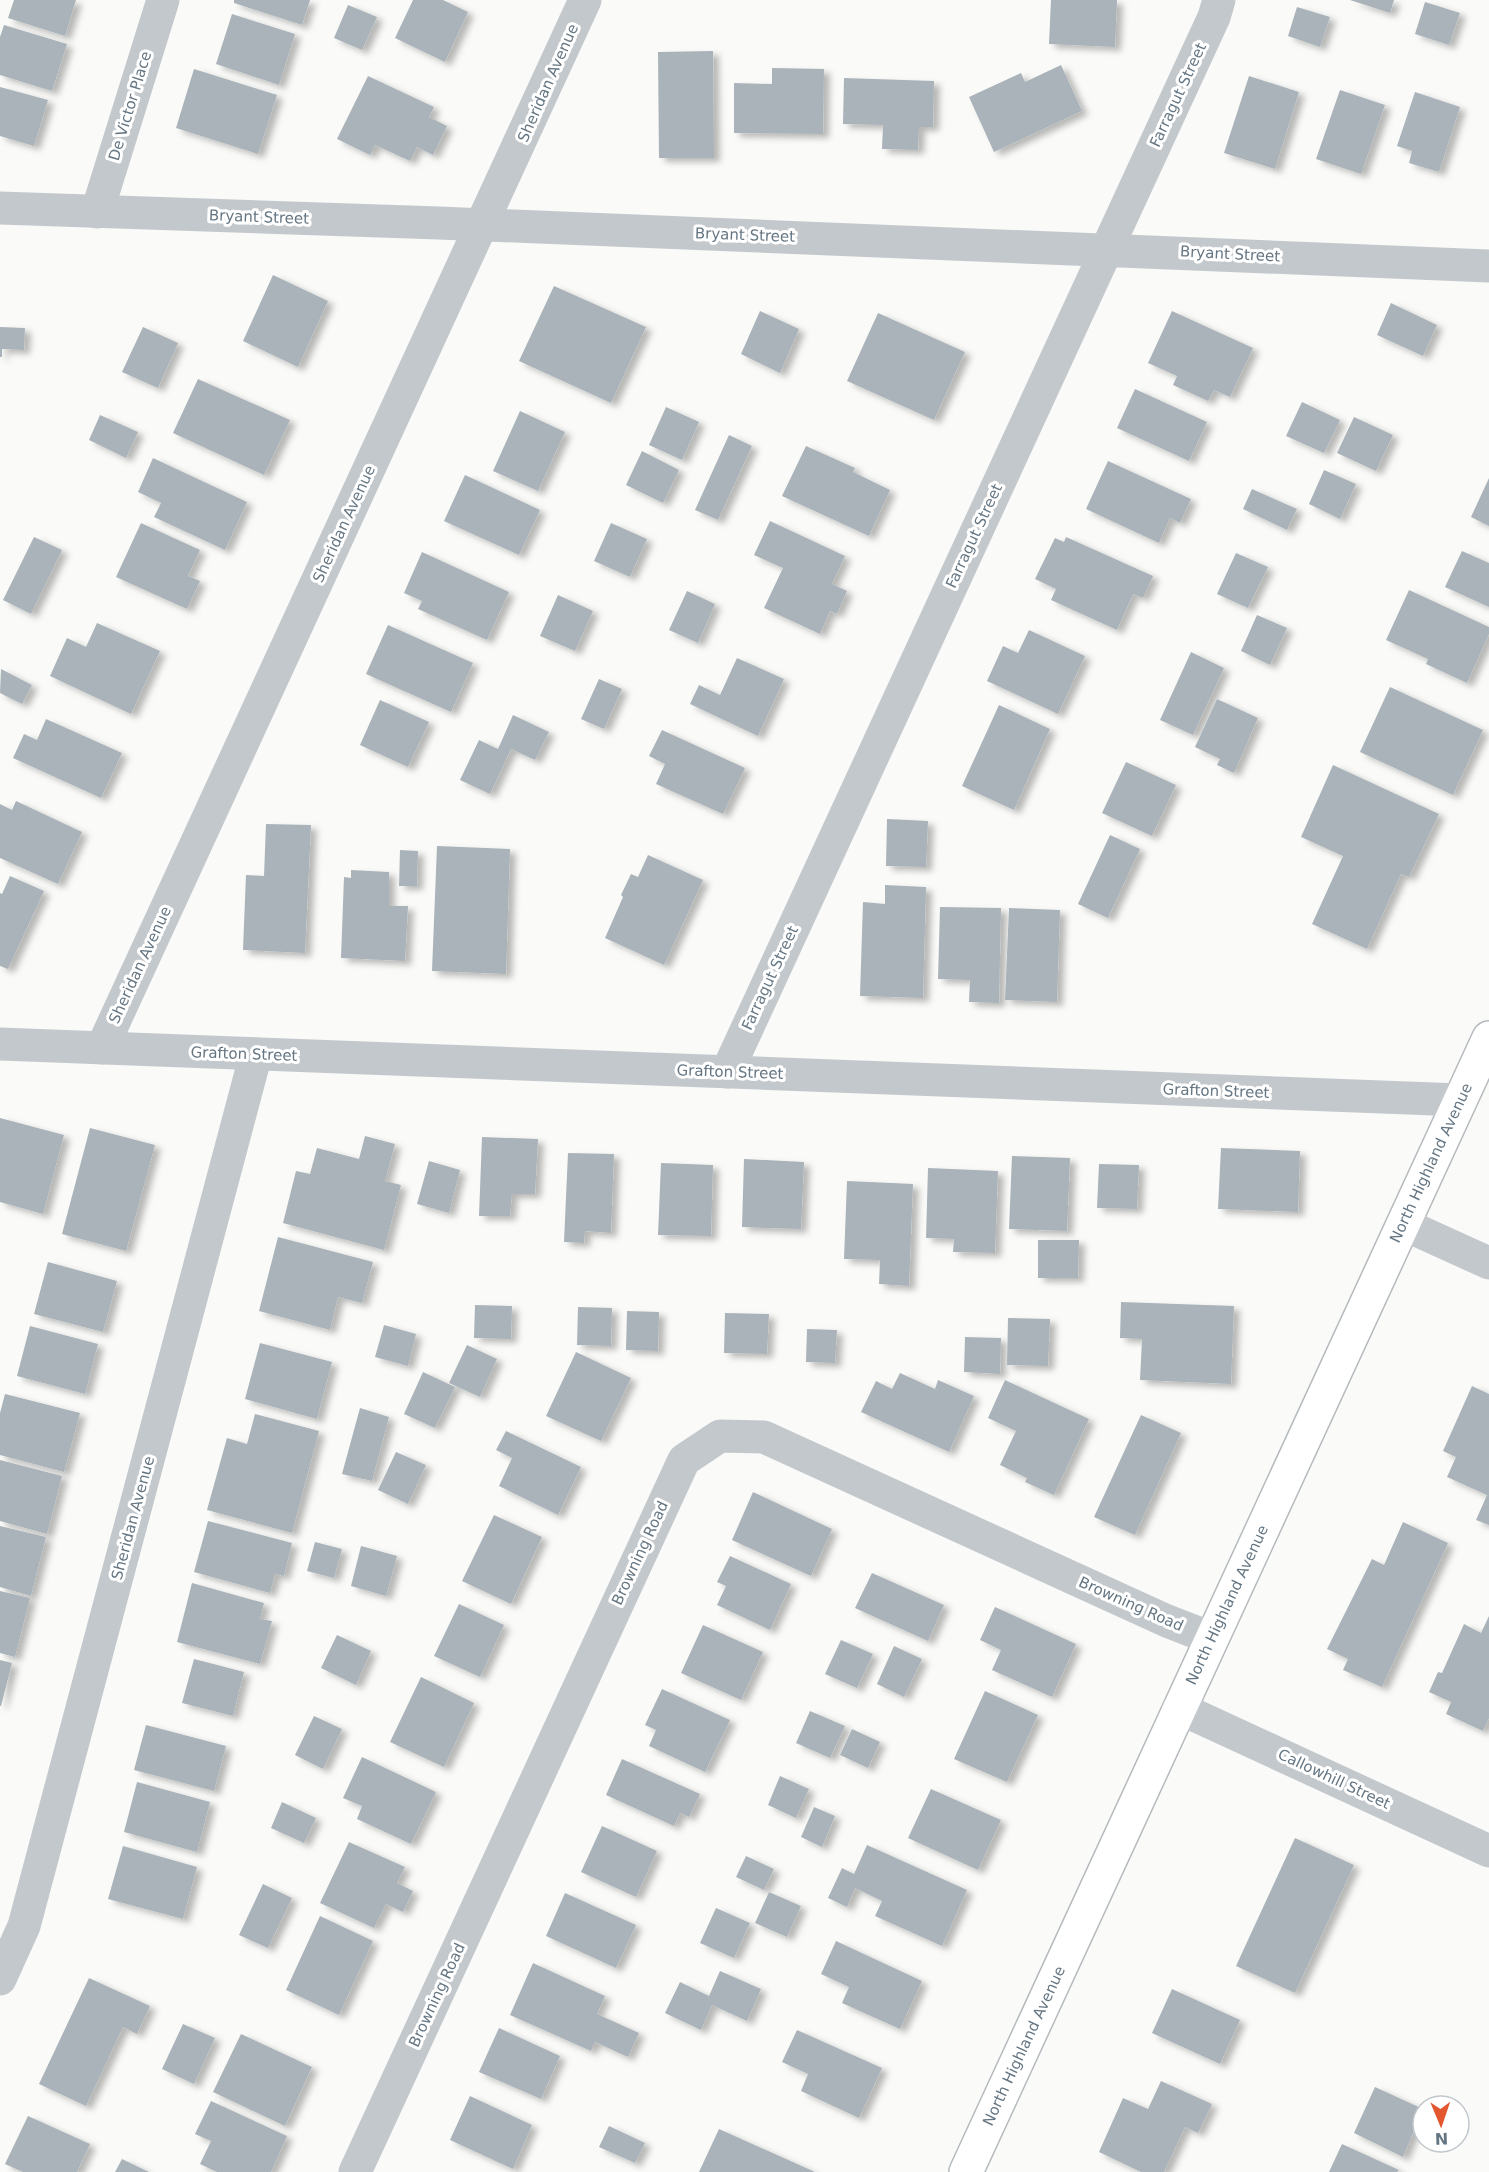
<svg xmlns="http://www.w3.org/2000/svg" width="1489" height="2172" font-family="'DejaVu Sans',sans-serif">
  <defs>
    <filter id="shadow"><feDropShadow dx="6" dy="4" stdDeviation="3" flood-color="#0004"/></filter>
  </defs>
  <rect width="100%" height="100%" fill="#fafaf8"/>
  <g fill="#aab3b9" filter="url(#shadow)">
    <polygon points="14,0 76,0 65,36 8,18"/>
    <polygon points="234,0 310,0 302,25 234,3"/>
    <polygon points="413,0 443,0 468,12 445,62 395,38"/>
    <polygon points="1051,0 1117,0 1115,47 1049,44"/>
    <polygon points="1350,0 1394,0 1390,13"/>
    <polygon points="1425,2 1460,13 1449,45 1415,34"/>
    <polygon points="348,5 377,17 362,50 334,38"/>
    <polygon points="1297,7 1330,17 1320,47 1288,36"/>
    <polygon points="232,14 295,34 279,85 216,64"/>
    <polygon points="4,25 67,44 52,91 0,75 0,37"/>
    <polygon points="713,51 714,158 659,158 658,52"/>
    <polygon points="1061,65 1082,111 994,152 969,97 1021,73 1025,82"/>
    <polygon points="772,68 824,69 823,134 734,133 734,83 772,84"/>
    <polygon points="194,69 277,95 258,154 176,128"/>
    <polygon points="368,76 434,107 429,117 447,126 433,155 417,147 410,161 375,145 370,155 337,139"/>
    <polygon points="1249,76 1299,92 1275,169 1224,153"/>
    <polygon points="844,78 934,81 933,127 919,127 918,150 882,149 883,125 843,124"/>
    <polygon points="0,87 48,100 34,146 0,136"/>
    <polygon points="1340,90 1385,105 1361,174 1316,159"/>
    <polygon points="1415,92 1460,107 1439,172 1409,163 1412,151 1397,146"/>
    <polygon points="273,275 328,301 298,367 243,341"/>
    <polygon points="554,286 646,327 611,403 519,361"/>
    <polygon points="1391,303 1437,325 1423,356 1377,335"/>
    <polygon points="760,311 799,329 780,373 741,354"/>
    <polygon points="1172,311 1253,348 1230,397 1214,390 1208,401 1173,385 1177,376 1148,363"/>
    <polygon points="878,313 965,352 934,420 847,381"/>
    <polygon points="0,327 25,328 24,350 2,349 2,357 0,357"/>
    <polygon points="143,327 178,343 158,388 122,372"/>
    <polygon points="198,379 290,420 264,475 173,433"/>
    <polygon points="1135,389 1207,422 1189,461 1117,428"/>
    <polygon points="1302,402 1340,420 1324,453 1286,436"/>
    <polygon points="666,407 699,422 682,460 649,445"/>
    <polygon points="520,411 565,432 538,491 493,471"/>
    <polygon points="100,415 138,432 126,458 89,440"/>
    <polygon points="1354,417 1393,435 1376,471 1337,453"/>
    <polygon points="729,435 752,446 718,520 695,510"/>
    <polygon points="806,446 855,468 853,472 890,490 869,536 782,496"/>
    <polygon points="642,451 679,470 663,503 626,485"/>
    <polygon points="153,458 247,502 225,550 154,517 161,503 138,492"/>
    <polygon points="1108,461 1191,499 1180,523 1170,518 1159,543 1086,509"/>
    <polygon points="1324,470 1356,484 1340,519 1309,504"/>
    <polygon points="465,475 540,510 519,555 444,521"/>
    <polygon points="1489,478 1489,526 1471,517"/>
    <polygon points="1252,489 1297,509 1287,530 1243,509"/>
    <polygon points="770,521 845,556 832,584 847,591 837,614 830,611 820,634 764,608 783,568 754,555"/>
    <polygon points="141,523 200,550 188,576 200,581 187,609 116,577"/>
    <polygon points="611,523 647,539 630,577 594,561"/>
    <polygon points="34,537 62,550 31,614 3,600"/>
    <polygon points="1066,537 1153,576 1143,598 1133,594 1117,630 1051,600 1056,589 1035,579 1055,538 1064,542"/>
    <polygon points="1462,551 1489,563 1489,607 1445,587"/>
    <polygon points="422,552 509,592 487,640 418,609 422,601 404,593"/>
    <polygon points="1236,553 1268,567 1248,608 1217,594"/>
    <polygon points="1409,590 1489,627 1489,634 1467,683 1426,664 1428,659 1386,640"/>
    <polygon points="687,591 715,604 698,643 669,630"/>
    <polygon points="558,595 593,611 575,651 540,636"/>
    <polygon points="1257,615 1287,628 1270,665 1241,651"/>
    <polygon points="97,623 160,651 131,714 50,676 67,638 86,647"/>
    <polygon points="388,625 473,663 451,712 366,674"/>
    <polygon points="1029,630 1085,656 1058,714 987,681 1003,646 1018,653"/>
    <polygon points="1191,652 1224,668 1193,735 1160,720"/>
    <polygon points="737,658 784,679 758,736 690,704 699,685 720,695"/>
    <polygon points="1,669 32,685 22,704 0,693"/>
    <polygon points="599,679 622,689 604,729 581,719"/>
    <polygon points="1390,687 1483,730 1453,795 1360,752"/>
    <polygon points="1217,699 1258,718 1234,773 1217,765 1220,759 1195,747"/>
    <polygon points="380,700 429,722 408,767 360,745"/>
    <polygon points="999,705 1050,729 1014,810 962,786"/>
    <polygon points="513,715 549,732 535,760 511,749 490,794 460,780 479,740 498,749"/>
    <polygon points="46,719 122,753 101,798 13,758 24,734 37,740"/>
    <polygon points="662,730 745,768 723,814 656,784 665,764 649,756"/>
    <polygon points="1126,762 1176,785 1152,836 1102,813"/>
    <polygon points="1333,765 1439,814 1409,877 1401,874 1367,949 1312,924 1343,856 1301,837"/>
    <polygon points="16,801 82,832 58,884 0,858 0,804 12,810"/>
    <polygon points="887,819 928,821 926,867 886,866"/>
    <polygon points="266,824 311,825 305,953 243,950 246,875 264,876"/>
    <polygon points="1110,835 1140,849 1108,918 1078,904"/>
    <polygon points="437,846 510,849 506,974 432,971"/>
    <polygon points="400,850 418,851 417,886 399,886"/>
    <polygon points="648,855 703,880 664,965 605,938 623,897 621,895 631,874 638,877"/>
    <polygon points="351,870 389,872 389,906 408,906 405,961 341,958 344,877 351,878"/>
    <polygon points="10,876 44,891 8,969 0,966 0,893 2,894"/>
    <polygon points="885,885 926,887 923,998 860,996 863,902 885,904"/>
    <polygon points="940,907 1001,908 999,1003 969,1002 970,980 938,979"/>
    <polygon points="1009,908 1060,910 1057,1002 1005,1000"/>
    <polygon points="0,1118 64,1135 43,1214 0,1202"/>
    <polygon points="90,1128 155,1145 126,1251 62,1234"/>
    <polygon points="365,1136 395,1144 385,1181 401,1185 384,1250 283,1223 296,1171 310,1174 317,1148 359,1159"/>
    <polygon points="482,1137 538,1139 535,1194 512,1194 510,1216 479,1216"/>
    <polygon points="1221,1148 1300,1151 1298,1212 1218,1209"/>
    <polygon points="568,1153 614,1154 611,1233 585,1231 584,1243 564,1242"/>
    <polygon points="1012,1156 1070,1158 1067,1231 1009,1229"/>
    <polygon points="744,1159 804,1162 801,1229 742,1227"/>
    <polygon points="429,1161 460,1170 449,1213 417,1204"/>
    <polygon points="661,1163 713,1165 711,1236 658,1235"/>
    <polygon points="1099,1164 1139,1165 1137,1209 1097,1208"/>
    <polygon points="928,1168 998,1171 995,1253 953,1252 954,1239 926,1238"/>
    <polygon points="847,1181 913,1184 909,1286 879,1284 880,1260 844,1259"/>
    <polygon points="278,1237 373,1262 362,1303 338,1297 330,1330 259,1311"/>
    <polygon points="1038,1240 1079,1240 1078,1278 1038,1278"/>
    <polygon points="48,1262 117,1281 103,1332 34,1314"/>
    <polygon points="1121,1302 1234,1306 1231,1384 1140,1380 1142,1339 1120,1338"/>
    <polygon points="475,1305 512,1306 511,1339 474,1338"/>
    <polygon points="578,1307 612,1308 611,1346 577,1345"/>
    <polygon points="627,1311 659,1312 658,1351 626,1350"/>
    <polygon points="725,1313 769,1314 767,1354 724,1353"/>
    <polygon points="1008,1318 1050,1319 1048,1366 1007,1365"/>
    <polygon points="384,1325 416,1334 408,1366 375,1357"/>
    <polygon points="30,1326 98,1344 85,1394 17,1376"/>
    <polygon points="807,1329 837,1330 835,1363 806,1362"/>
    <polygon points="965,1337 1001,1338 1000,1374 964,1372"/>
    <polygon points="260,1343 332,1362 317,1419 245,1399"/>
    <polygon points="467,1345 497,1359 480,1397 449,1383"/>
    <polygon points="576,1352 631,1378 601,1441 546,1416"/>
    <polygon points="423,1372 455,1387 435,1428 404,1414"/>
    <polygon points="900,1373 935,1389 938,1380 974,1396 949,1452 861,1412 876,1381 892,1389"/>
    <polygon points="1005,1380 1089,1419 1054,1495 1025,1482 1027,1478 1000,1465 1016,1431 988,1418"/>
    <polygon points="1472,1386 1489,1394 1489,1525 1476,1520 1487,1495 1447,1477 1456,1457 1443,1451"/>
    <polygon points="5,1394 80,1413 64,1472 0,1455 0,1413"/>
    <polygon points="360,1408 389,1417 372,1481 342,1474"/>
    <polygon points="255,1414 319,1431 292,1533 207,1510 227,1438 247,1444"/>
    <polygon points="1141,1415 1181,1433 1135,1535 1094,1517"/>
    <polygon points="506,1431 581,1467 558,1515 499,1486 512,1458 496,1450"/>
    <polygon points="396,1452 426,1465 408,1504 378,1490"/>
    <polygon points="0,1460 62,1476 47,1534 0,1521"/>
    <polygon points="753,1492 832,1529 811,1576 732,1540"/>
    <polygon points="494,1515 542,1537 511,1604 462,1581"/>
    <polygon points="208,1521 292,1543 284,1576 275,1574 270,1593 194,1572"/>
    <polygon points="1403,1522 1448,1543 1382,1687 1343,1670 1348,1659 1327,1649 1372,1559 1384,1565"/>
    <polygon points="0,1526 46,1537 31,1596 0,1587"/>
    <polygon points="315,1542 342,1549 334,1578 307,1571"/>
    <polygon points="361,1546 397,1556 386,1596 351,1586"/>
    <polygon points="730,1556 791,1584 770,1630 717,1605 726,1586 717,1582"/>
    <polygon points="872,1573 944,1605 928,1641 855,1608"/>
    <polygon points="192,1583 264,1603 260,1619 272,1621 260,1664 177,1642"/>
    <polygon points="0,1591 30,1598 15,1657 0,1653"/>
    <polygon points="459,1604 504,1625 480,1677 434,1656"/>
    <polygon points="995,1607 1076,1644 1052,1697 992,1670 1001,1650 980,1640"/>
    <polygon points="1489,1616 1489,1718 1483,1731 1446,1714 1451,1702 1429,1692 1438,1672 1442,1673 1464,1624 1481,1633"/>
    <polygon points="703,1625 763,1652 741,1700 681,1673"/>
    <polygon points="337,1635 371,1651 356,1685 321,1668"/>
    <polygon points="841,1640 873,1654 857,1688 825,1674"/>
    <polygon points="894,1646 922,1659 904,1697 877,1684"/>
    <polygon points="194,1659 244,1672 233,1716 182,1703"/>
    <polygon points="0,1660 12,1663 1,1706 0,1706"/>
    <polygon points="421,1677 474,1703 444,1767 390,1742"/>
    <polygon points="662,1689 730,1720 705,1772 649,1746 656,1730 645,1725"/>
    <polygon points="985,1691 1038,1715 1007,1782 954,1759"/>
    <polygon points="810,1711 845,1726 830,1758 796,1743"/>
    <polygon points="314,1716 342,1729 323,1769 295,1755"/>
    <polygon points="146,1725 226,1746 214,1791 134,1770"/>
    <polygon points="852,1729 880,1742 868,1768 840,1755"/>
    <polygon points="362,1757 436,1792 411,1844 357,1819 362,1806 343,1798"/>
    <polygon points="622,1759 700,1794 689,1817 680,1813 674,1826 606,1795"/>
    <polygon points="780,1776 809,1789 796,1818 768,1805"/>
    <polygon points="137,1782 210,1802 197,1852 124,1832"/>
    <polygon points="931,1789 1001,1820 978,1870 908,1838"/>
    <polygon points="282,1802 316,1818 304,1843 271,1828"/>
    <polygon points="814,1807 835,1816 822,1847 801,1837"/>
    <polygon points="602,1826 657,1851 636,1897 581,1872"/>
    <polygon points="1295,1838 1354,1865 1295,1993 1236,1966"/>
    <polygon points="349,1842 405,1867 397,1883 413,1891 403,1912 386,1904 374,1928 320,1903"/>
    <polygon points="867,1845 967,1890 942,1946 875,1916 882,1901 855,1888 847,1907 828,1898 842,1868 854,1874"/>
    <polygon points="123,1846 197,1867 183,1919 108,1899"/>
    <polygon points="746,1856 774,1869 764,1890 736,1877"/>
    <polygon points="263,1884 292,1898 268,1948 239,1935"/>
    <polygon points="769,1892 801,1906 787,1937 755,1923"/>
    <polygon points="565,1893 636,1925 616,1968 546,1936"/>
    <polygon points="716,1908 750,1923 734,1958 700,1943"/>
    <polygon points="320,1916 373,1941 339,2015 286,1990"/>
    <polygon points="836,1941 922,1981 900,2029 842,2003 849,1987 821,1974"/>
    <polygon points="533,1963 605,1996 597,2014 639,2033 628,2057 595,2042 591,2051 510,2015"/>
    <polygon points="720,1971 761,1989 747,2021 712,2005 701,2030 665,2013 680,1982 709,1996"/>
    <polygon points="89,1978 150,2006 137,2034 123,2027 86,2106 39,2084"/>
    <polygon points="1172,1989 1240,2020 1220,2064 1152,2033"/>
    <polygon points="183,2024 215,2038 194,2084 162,2069"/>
    <polygon points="499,2028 560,2056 541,2099 479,2072"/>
    <polygon points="797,2030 882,2068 859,2118 801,2091 808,2074 782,2062"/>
    <polygon points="241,2034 312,2067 285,2126 213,2092"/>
    <polygon points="1161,2081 1212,2104 1198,2133 1185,2127 1164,2172 1141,2172 1099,2152 1123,2098 1148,2109"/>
    <polygon points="1375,2087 1423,2109 1403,2157 1354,2133"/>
    <polygon points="470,2096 532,2125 513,2169 450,2140"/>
    <polygon points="211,2101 287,2136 271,2172 217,2172 200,2164 211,2141 195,2134"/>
    <polygon points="28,2116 90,2144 77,2172 23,2172 5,2164"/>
    <polygon points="609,2126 645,2143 635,2163 599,2147"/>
    <polygon points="719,2129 815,2172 699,2172"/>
    <polygon points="1342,2144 1399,2170 1397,2172 1329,2172"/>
    <polygon points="122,2159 149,2172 115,2172"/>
  </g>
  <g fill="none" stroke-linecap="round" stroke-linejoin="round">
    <defs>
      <polyline id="major" points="966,2172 1489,1038"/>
    </defs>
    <use href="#major" stroke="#b5babe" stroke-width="36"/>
    <g stroke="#c3c8cc" stroke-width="33">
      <polyline points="0,208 439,223 1489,266"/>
      <polyline points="97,212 163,0"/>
      <polyline points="0,1044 1460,1100"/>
      <polyline points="102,1048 585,0"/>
      <polyline points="727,1072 1214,17 1219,0"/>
      <polyline points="1403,1224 1489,1263"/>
      <polyline points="1179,1708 1489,1851"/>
      <polyline points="0,1979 24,1926 256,1054"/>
      <polyline points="355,2172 684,1460 720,1436 764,1437 1167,1621 1211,1638"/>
    </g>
    <use href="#major" stroke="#fff" stroke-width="33"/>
  </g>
  <g text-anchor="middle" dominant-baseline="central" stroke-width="6" stroke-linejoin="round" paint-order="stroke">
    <g font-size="15" fill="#657683" stroke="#fff">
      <text transform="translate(548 83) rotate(-66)">Sheridan Avenue</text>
      <text transform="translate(1178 95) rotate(-65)">Farragut Street</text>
      <text transform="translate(130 106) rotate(-73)">De Victor Place</text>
      <text transform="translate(259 217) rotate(2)">Bryant Street</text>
      <text transform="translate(745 235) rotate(2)">Bryant Street</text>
      <text transform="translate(1230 254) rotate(3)">Bryant Street</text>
      <text transform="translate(344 524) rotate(-65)">Sheridan Avenue</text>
      <text transform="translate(974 536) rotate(-65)">Farragut Street</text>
      <text transform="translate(140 965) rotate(-65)">Sheridan Avenue</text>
      <text transform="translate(770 978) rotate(-65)">Farragut Street</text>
      <text transform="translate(244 1054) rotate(2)">Grafton Street</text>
      <text transform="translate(730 1072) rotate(2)">Grafton Street</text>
      <text transform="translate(1216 1091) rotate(2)">Grafton Street</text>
      <text transform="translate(1431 1163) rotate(-65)">North Highland Avenue</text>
      <text transform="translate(133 1518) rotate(-75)">Sheridan Avenue</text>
      <text transform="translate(640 1553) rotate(-65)">Browning Road</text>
      <text transform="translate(1131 1604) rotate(24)">Browning Road</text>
      <text transform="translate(1227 1605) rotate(-65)">North Highland Avenue</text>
      <text transform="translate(1334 1779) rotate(25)">Callowhill Street</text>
      <text transform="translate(437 1995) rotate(-65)">Browning Road</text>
      <text transform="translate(1024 2046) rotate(-65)">North Highland Avenue</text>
    </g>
  </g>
  <g transform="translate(1441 2124) rotate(178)"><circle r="28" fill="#ffffff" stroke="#c1c8cd" stroke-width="1.5"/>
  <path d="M0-4.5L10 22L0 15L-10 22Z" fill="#e4572e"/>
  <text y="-9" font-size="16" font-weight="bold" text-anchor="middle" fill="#657683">N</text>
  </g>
</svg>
